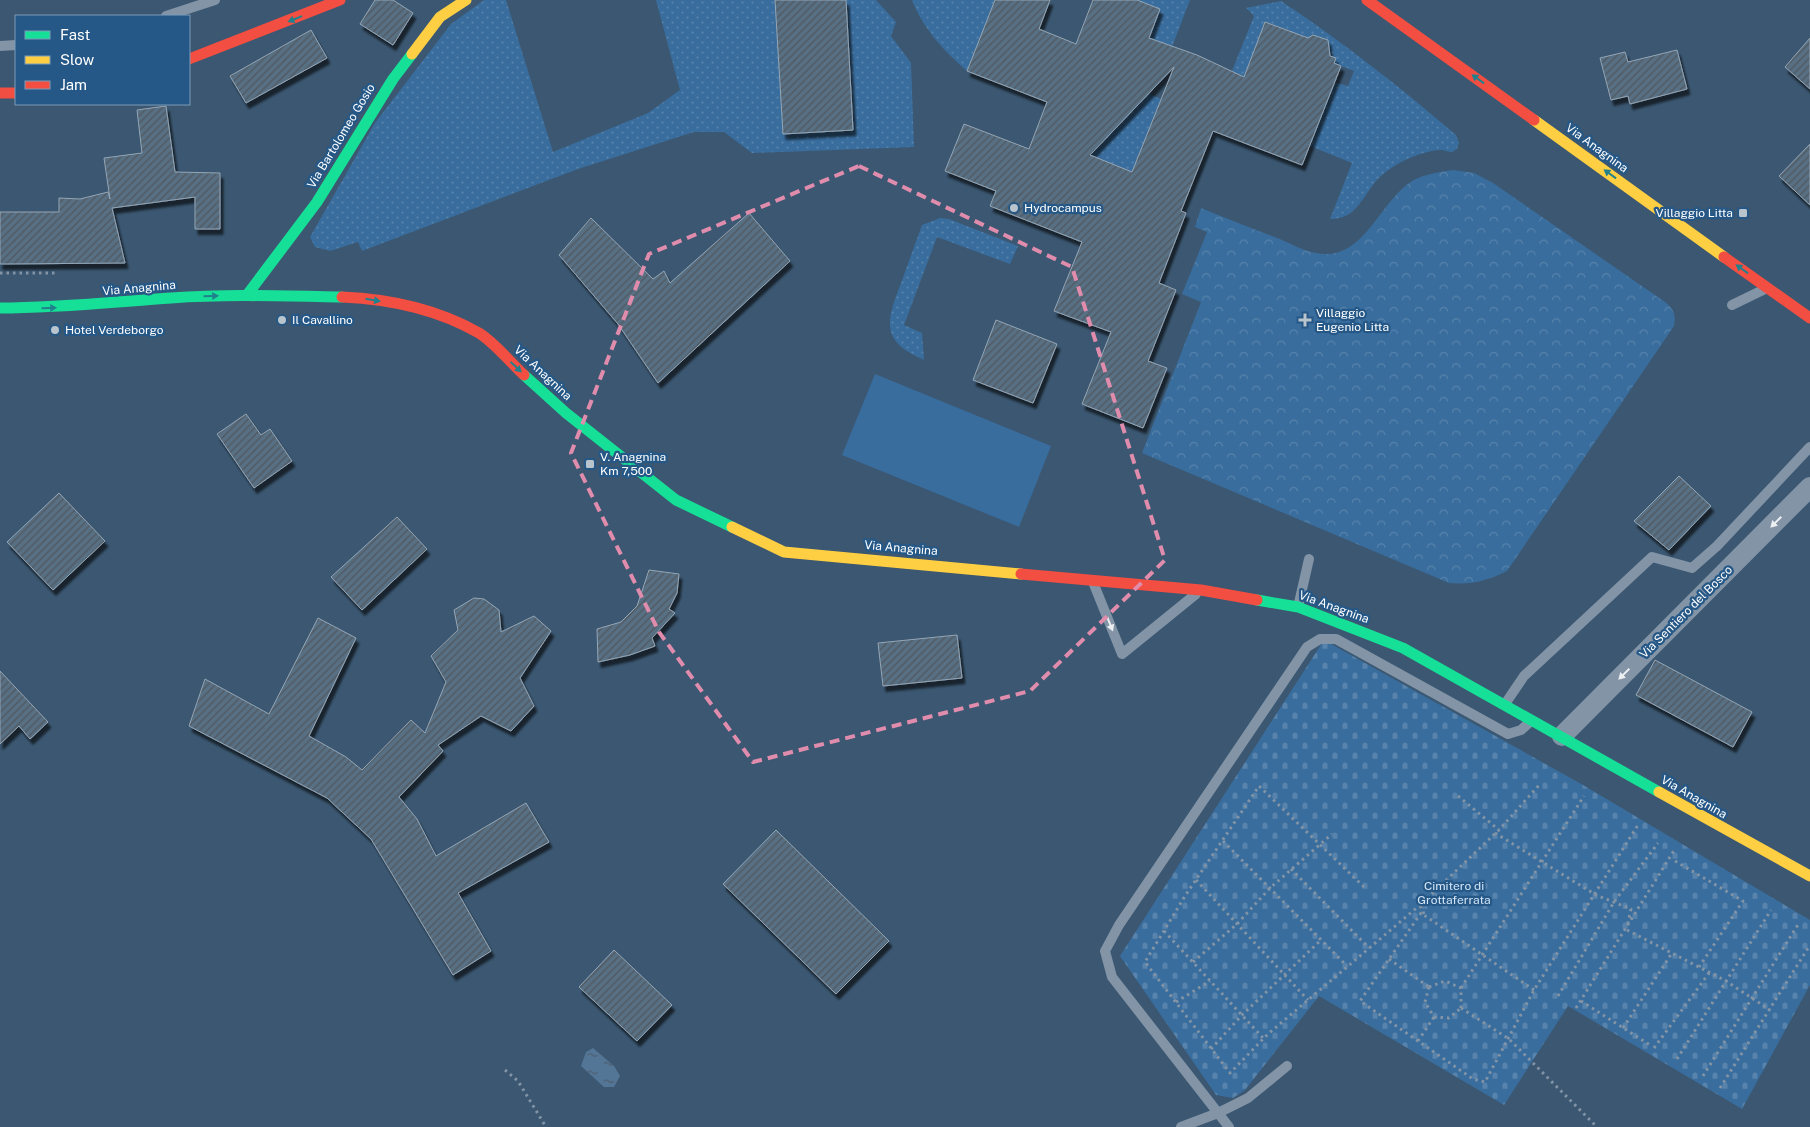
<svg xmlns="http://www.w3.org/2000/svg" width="1810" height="1127" font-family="'Public Sans',sans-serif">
  <defs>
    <pattern id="grass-dots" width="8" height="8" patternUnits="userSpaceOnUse" patternTransform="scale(1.25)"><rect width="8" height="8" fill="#396d9d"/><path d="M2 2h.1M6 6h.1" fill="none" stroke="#5783ac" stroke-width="1.8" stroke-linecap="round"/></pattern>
    <pattern id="cemetery-stones" width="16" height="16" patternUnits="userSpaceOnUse" patternTransform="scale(1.25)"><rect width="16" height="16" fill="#396d9d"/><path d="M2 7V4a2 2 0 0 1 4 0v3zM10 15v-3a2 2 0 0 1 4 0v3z" fill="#5783ac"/></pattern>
    <pattern id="park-crowns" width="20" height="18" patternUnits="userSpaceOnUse" patternTransform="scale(1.25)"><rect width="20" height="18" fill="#396d9d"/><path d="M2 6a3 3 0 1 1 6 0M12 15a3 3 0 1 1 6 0" fill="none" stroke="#5783ac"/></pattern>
    <pattern id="water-ripples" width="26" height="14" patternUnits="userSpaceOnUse" patternTransform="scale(1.25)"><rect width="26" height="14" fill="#537596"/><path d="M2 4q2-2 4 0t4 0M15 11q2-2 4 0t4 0" fill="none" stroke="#4f5e6d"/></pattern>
    <pattern id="building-hatch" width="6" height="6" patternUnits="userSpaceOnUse" patternTransform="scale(1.25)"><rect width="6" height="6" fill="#586f83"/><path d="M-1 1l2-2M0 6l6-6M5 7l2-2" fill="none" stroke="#50585f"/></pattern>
    <filter id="shadow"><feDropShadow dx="3" dy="5.5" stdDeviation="1" flood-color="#0009"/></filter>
  </defs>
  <rect width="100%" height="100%" fill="#3b5771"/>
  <g fill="url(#grass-dots)">
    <polygon points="484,0 506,0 553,152 648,113 680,90 656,0 876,0 896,22 891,36 911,63 914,147 752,153 724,132 694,132 578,169 362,251 358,242 330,251 315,247 310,237 375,123 451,24"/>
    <path d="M912 0H995L967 71C943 50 924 30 912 0Z"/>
    <polygon points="1137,0 1190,0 1160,78"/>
    <path d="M1281 1C1343 42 1400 87 1456 135L1459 143 1457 149 1452 152C1448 152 1444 150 1441 150 1420 151 1395 163 1380 177 1363 193 1358 220 1330 219L1352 163 1310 146 1334 82 1348 86 1354 71 1334 63 1336 58 1330 56 1327 40 1313 35 1298 44 1290 31 1265 22 1256 47 1268 51 1223 106 1236 73 1232 71 1254 16 1246 8Z"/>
    <polygon points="1128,85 1161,99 1129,180 1185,202 1181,211 1080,151 1083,145 1095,150 1107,137"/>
    <path d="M940 218 949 219 1018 246 1010 264 937 237 904 325 922 333 924 360C880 341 886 322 901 283 908 264 915 244 922 225Z"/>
  </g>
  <polygon fill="url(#cemetery-stones)" points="1324,640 1583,785 1810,920 1810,985 1742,1109 1568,1006 1504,1105 1319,996 1245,1090 1233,1098 1216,1095 1120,956"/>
  <path fill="url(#park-crowns)" d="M1453 170 1474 173 1493 183 1665 302C1674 309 1676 315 1674 326L1507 571C1487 581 1472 585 1449 583L1142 453 1201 302 1182 294 1207 232 1195 227 1201 208C1227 219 1254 229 1280 239 1291 244 1304 251 1316 253 1363 263 1379 202 1412 181 1425 174 1439 172 1453 170Z"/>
  <polygon fill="#396d9d" points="875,374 1051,446 1019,527 842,455"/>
  <polygon fill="url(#water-ripples)" points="593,1048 614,1066 620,1076 614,1087 604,1087 581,1066 586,1052"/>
  <g fill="url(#building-hatch)" stroke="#95a6b5" fill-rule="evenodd" filter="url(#shadow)">
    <polygon points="375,0 393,0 413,13 393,45 360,24"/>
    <polygon points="775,0 846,0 853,130 783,134"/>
    <path d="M995 0H1050L1039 29 1076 44 1093 0H1137L1160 9 1149 38 1197 55 1244 77 1265 22 1308 38 1313 35 1328 40 1330 56 1336 58 1334 63 1341 66 1302 165 1213 131 1181 211 1186 213 1159 283 1176 290 1148 361 1167 368 1143 428 1082 404 1111 332 1054 311 1082 242 990 206 996 191 945 171 964 124 1029 149 1047 102 967 71ZM1174 67 1132 172 1090 155Z"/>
    <polygon points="311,30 327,58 246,103 230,76"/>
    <polygon points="1810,38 1810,89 1785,67"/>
    <polygon points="1677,50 1687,89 1630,104 1628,96 1611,100 1600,58 1625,52 1628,62"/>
    <polygon points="166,106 175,172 220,173 220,229 195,229 195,197 112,208 125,263 0,264 0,212 59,212 59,198 80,199 108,192 110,199 104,158 142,153 137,110"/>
    <polygon points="1810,144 1810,205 1779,176"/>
    <polygon points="749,213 790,261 658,383 618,324 559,255 591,218 653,279 664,271 670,283"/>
    <polygon points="996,320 1057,344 1033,403 973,380"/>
    <polygon points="246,414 261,435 270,429 292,461 254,488 217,434"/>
    <polygon points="1679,476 1711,506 1669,550 1634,521"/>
    <polygon points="59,493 105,541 53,590 7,542"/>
    <polygon points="397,517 427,549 362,610 331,577"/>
    <polygon points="649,570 679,574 677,593 669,609 675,613 652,638 655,646 630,655 598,662 597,629 621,622 637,606"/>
    <polygon points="474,598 484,599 499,610 501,632 534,616 551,631 520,678 534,706 511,731 481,716 438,745 443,751 399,797 417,819 436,856 526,803 549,842 458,893 491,951 453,975 371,839 327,798 189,726 205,679 269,714 318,618 356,638 309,736 346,757 362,770 411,720 425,733 446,682 431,656 458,630 454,610"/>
    <polygon points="957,635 962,678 883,686 878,643"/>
    <polygon points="1655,660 1752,712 1733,747 1636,695"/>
    <polygon points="0,671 48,722 30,739 19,726 0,744"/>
    <polygon points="776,830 889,941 836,994 723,884"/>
    <polygon points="614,950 672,1005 637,1041 579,987"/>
  </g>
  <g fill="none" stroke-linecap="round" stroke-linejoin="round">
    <g stroke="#8294a6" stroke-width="3" stroke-dasharray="2.5 4" stroke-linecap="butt">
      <polyline points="0,273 57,273"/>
      <polyline points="1458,796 1499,830"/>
      <polyline points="1495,833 1596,895 1631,909 1627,927"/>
      <polyline points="1223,841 1347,966"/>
      <polyline points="1675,861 1743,901 1699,967"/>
      <polyline points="1291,869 1369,948"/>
      <polyline points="1196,880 1308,1000"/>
      <polyline points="1364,887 1259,786 1185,896 1145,962 1230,1073 1268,1034 1420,905"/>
      <polyline points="1424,914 1420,905 1499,830 1540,784"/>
      <polyline points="1627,930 1726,981 1770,1010"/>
      <polyline points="1164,931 1264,1039"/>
      <polyline points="1389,959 1429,987"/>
      <polyline points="1193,962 1237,924 1270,888 1332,834"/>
      <polyline points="1429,987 1445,981 1461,988 1461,1008"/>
      <polyline points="1429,987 1425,1002 1434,1017"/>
      <polyline points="1461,988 1584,796"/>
      <polyline points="1534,990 1421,913 1360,1001 1473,1079 1485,1082 1534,990 1638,825"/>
      <polyline points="1558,996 1614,902 1658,843"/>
      <polyline points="1581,1001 1650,1045"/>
      <polyline points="1176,1002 1210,981"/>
      <polyline points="1461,1008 1509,1039 1597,1127"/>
      <polyline points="1576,1008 1675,849"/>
      <polyline points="1434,1017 1449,1018 1461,1008"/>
      <polyline points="1623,1028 1672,953"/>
      <polyline points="1418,1041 1434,1017"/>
      <polyline points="1654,1048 1709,973"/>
      <polyline points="1211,1049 1242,1015 1321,940"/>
      <polyline points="1677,1059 1771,910"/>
      <polyline points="505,1070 518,1081 546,1127"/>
      <polyline points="1703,1076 1799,923"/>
      <polyline points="1720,1088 1810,945"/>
    </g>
    <g stroke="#8294a6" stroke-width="10">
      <polyline points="166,16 215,0"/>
      <polyline points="0,46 16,45"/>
      <polyline points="1732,305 1765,289"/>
      <polyline points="1093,582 1122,654 1196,594"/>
      <polyline points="1298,607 1309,559"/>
      <polyline points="1505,704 1524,676 1652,557 1692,568 1717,546 1810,447"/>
      <polyline points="1181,1127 1218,1113 1248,1098 1287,1066"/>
      <polyline points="1229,1127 1112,977 1105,951 1119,925 1307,647 1320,639 1336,639 1508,734 1521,730 1531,721"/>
    </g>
    <polyline stroke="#8294a6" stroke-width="20" points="1562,736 1810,487"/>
    <g stroke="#16e098" stroke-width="11">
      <polyline points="247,295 317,202 393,79 412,54"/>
      <path d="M0 308C57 308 114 302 171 298 228 294 285 296 342 297"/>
      <polyline points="524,375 566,413 676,500 732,527"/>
      <polyline points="1257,600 1298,607 1403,648 1659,792"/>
    </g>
    <g stroke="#ffcf43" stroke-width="11">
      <polyline points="412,54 440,17 466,0"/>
      <polyline points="1534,120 1724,257"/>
      <polyline points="732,527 784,552 1021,574"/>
      <polyline points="1659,792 1810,876"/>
    </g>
    <g stroke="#f24e42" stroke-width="11">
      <polyline points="1367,0 1534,120"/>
      <polyline points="189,59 340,0"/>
      <polyline points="0,93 16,93"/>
      <polyline points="1724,257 1810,318"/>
      <path d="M342 297C390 299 437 309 479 333 495 343 510 362 524 375"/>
      <polyline points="1021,574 1201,590 1257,600"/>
    </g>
  </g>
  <defs><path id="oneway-solid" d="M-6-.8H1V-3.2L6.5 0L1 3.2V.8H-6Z" transform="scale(1.25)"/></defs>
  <g fill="#20818c">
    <use href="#oneway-solid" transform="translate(295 19) rotate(158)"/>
    <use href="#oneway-solid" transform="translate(1478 79) rotate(-144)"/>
    <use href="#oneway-solid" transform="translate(1610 174) rotate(-144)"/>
    <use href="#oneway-solid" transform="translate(1742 269) rotate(-144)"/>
    <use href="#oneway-solid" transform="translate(211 296) rotate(-2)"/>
    <use href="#oneway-solid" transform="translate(373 300) rotate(10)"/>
    <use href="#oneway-solid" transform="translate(49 308) rotate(-1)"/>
    <use href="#oneway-solid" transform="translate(516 367) rotate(43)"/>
  </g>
  <g fill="#eceff2">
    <use href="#oneway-solid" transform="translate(1776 522) rotate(135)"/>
    <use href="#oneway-solid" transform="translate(1110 624) rotate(68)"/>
    <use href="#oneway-solid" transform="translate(1624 674) rotate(135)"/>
  </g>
  <path fill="none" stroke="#e08cad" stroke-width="4" stroke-dasharray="10 6" stroke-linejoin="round" d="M859 166 1072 267 1165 560 1030 691 753 762 659 632 571 453 649 254Z"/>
  <g fill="#bac4cd" stroke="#255887" stroke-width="2">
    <circle cx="1014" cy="208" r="5"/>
    <rect x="1738" y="208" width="10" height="10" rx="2.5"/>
    <circle cx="282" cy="320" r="5"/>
    <path d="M1302.5 312.5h5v5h5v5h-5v5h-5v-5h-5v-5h5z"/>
    <circle cx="55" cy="330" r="5"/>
    <rect x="585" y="459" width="10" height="10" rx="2.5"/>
  </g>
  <g text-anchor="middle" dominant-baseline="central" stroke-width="4.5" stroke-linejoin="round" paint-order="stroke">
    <g font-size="12" fill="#fff" stroke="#255887">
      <text transform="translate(341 136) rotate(-59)">Via Bartolomeo Gosio</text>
      <text transform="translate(1597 148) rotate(36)">Via Anagnina</text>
      <text transform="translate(139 288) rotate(-5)">Via Anagnina</text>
      <text transform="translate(543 373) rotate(43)">Via Anagnina</text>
      <text transform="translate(901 548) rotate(5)">Via Anagnina</text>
      <text transform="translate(1334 607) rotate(20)">Via Anagnina</text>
      <text transform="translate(1686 612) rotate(-45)">Via Sentiero del Bosco</text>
      <text transform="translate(1694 797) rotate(30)">Via Anagnina</text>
    </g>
    <g font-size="12" fill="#fff" stroke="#255887" text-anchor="start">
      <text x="1024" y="208">Hydrocampus</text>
      <text x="1733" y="213" text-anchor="end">Villaggio Litta</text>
      <text x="1316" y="313">Villaggio<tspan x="1316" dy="14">Eugenio Litta</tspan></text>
      <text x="292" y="320">Il Cavallino</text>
      <text x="65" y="330">Hotel Verdeborgo</text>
      <text x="600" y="457">V. Anagnina<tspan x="600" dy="14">Km 7,500</tspan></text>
    </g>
    <g font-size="12" fill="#d4e6f7" stroke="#255887">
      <text x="1454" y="886">Cimitero di<tspan x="1454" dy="14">Grottaferrata</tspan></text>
    </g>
  </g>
  <rect x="15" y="15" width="175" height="90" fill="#255887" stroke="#7c9bb7"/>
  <rect x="25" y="31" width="25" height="8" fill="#16e098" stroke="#7c9bb7"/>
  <text x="60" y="40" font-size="15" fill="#ffffff">Fast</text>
  <rect x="25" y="56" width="25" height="8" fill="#ffcf43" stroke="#7c9bb7"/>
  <text x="60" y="65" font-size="15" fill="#ffffff">Slow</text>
  <rect x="25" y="81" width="25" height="8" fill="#f24e42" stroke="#7c9bb7"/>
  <text x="60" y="90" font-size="15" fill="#ffffff">Jam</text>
</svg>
